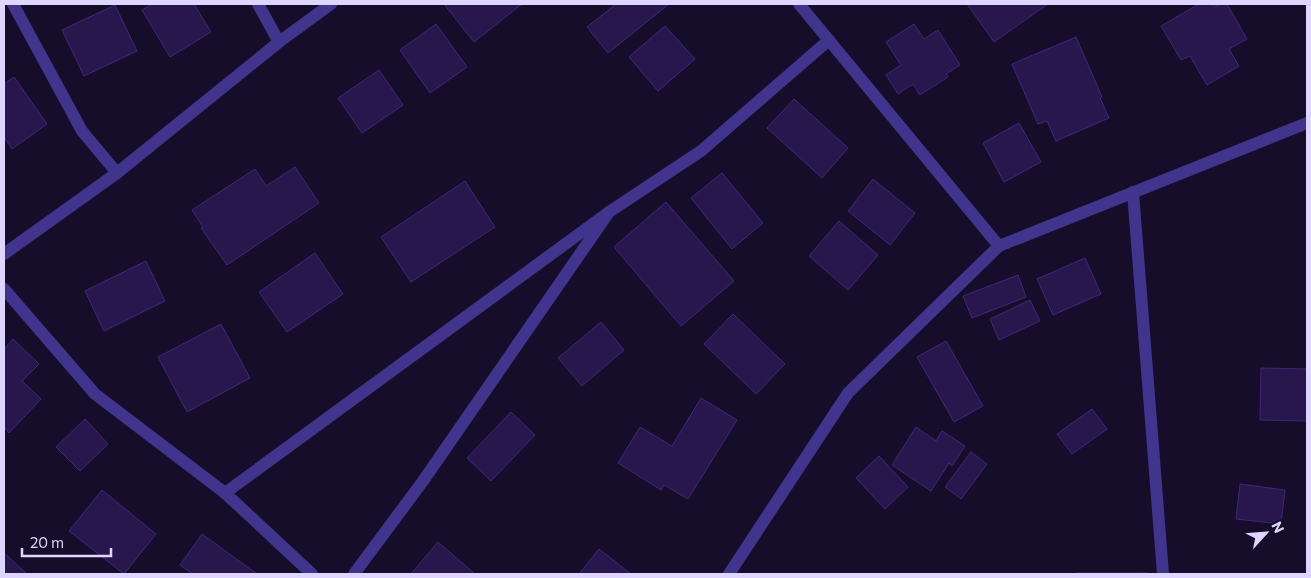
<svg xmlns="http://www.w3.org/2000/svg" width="1311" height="578" font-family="Commissioner,sans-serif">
  <rect width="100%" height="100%" fill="#150d2a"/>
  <g fill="#28174d" stroke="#40277b">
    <polygon points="152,4 194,4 211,32 170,57 142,10"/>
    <polygon points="444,4 522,4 474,42"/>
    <polygon points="616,4 669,4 608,53 587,27"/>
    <polygon points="967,4 1048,4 994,42"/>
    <polygon points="1199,4 1213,4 1215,7 1220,4 1227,4 1247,39 1229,49 1239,66 1207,85 1190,56 1181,60 1161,26"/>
    <polygon points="115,5 137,51 84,76 62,30"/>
    <polygon points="436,24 467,67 430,93 400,50"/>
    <polygon points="914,24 924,39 938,30 960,65 946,74 948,77 920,95 913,84 898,94 886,75 901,65 886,42"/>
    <polygon points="665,26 695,59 658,91 629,57"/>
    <polygon points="1076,37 1102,97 1100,98 1109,118 1056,141 1047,121 1038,124 1012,64"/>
    <polygon points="379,70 403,105 362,133 338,98"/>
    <polygon points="14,77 47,124 12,149 4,137 4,84"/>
    <polygon points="794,99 848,148 822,178 767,128"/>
    <polygon points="1019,123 1041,162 1004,182 983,143"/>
    <polygon points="295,167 319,203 227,265 201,228 203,227 192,210 255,169 266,186"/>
    <polygon points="722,173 763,223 732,249 691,198"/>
    <polygon points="873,179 915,213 890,245 848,211"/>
    <polygon points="465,181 495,227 411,282 381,237"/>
    <polygon points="666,202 734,281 681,326 614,247"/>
    <polygon points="839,221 878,255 848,290 809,256"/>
    <polygon points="315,253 343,294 287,332 259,292"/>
    <polygon points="1085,258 1101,294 1053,315 1037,279"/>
    <polygon points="146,261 165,301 104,331 85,291"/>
    <polygon points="1018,275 1026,297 972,318 963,296"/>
    <polygon points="1030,300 1040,321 999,340 990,319"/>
    <polygon points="733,314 785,364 756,394 704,344"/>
    <polygon points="601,322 624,350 582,386 558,358"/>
    <polygon points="221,324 250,378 187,412 158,357"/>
    <polygon points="13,339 39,364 22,381 41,399 9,433 4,427 4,349"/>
    <polygon points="946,341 983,406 954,422 917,357"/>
    <polygon points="1261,368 1307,369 1307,421 1260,420"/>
    <polygon points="701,398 737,420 688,499 664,485 661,490 618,463 640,427 672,446"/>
    <polygon points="1092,409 1107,429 1072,454 1057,434"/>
    <polygon points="511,412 535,435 491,481 467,458"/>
    <polygon points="85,419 108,444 80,471 56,447"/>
    <polygon points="916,427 936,441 942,431 965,446 952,466 949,463 931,491 892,465"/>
    <polygon points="971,452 987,464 961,499 945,487"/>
    <polygon points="879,456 908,487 885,509 856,478"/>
    <polygon points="1240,484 1285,490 1281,524 1236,519"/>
    <polygon points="102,490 156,534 124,574 69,531"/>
    <polygon points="202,534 257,574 193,574 180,565"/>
    <polygon points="438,542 475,574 411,574"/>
    <polygon points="599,549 631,574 579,574"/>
    <polygon points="4,553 26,573 26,574 4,574"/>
    <rect x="1077" y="573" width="70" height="1"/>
  </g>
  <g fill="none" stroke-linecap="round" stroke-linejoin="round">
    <g stroke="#40348d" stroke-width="12">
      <polyline points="13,4 82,131 117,173"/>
      <polyline points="258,4 279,42"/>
      <polyline points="799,4 999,246 1307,123"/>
      <polyline points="1133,192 1163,574"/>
      <polyline points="4,254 117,173 279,42 331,4"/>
      <polyline points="4,289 95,394 225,493 609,212"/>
      <polyline points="225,493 312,574"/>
      <polyline points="354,574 423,481 609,212 701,151 829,40"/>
      <polyline points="729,574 848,393 999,246"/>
    </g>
  </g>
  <rect width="1311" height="578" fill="none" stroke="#dfd6ff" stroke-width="10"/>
  <g transform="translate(1266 533) rotate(64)" stroke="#150d2a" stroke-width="4" paint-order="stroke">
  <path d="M0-4L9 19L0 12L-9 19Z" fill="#dfd6ff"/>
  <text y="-8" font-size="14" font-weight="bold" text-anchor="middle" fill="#dfd6ff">N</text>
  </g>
  <path d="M22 548v8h89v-8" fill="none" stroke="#dfd6ff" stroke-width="2.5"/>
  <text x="30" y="548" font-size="15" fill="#dfd6ff" stroke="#150d2a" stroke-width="4" paint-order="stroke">20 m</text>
</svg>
